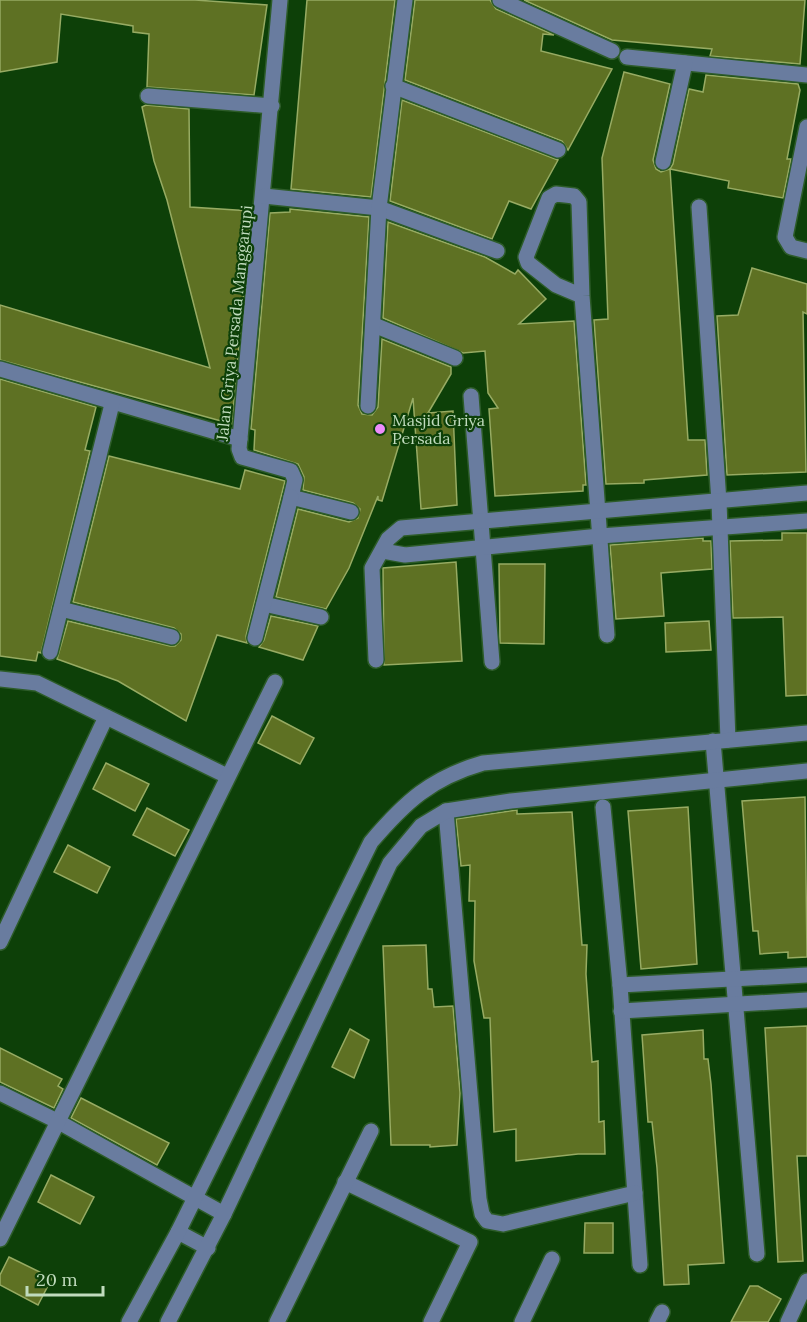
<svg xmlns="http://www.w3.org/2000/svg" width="807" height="1322" font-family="Lora,serif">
  <rect width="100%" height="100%" fill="#0d4008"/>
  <g fill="#5e7123" stroke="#97ab63" stroke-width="1.5">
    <polygon points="0,0 195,0 267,5 254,95 147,87 149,34 133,32 133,26 61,14 57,62 0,72"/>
    <polygon points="307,0 395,0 371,197 291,189"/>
    <polygon points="415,0 490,0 496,9 554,35 543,34 541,51 612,69 568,150 562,141 405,80"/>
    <polygon points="524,0 805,0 800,64 710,56 712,49 612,40"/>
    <polygon points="624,72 670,84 653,160 656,169 661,172 670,169 673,164 689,89 703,92 706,75 798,84 800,90 787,159 791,159 783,198 728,188 729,181 670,169 688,440 705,440 707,475 644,480 644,483 606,484 594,320 608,319 602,158"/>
    <polygon points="402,100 558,160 531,209 509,201 492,239 390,201"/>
    <polygon points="146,105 189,109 190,207 251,211 232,424 0,360 0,305 210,368 167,200 154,161 142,107"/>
    <polygon points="290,209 369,217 358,405 362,414 372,415 378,407 382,339 451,367 451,374 428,413 453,411 457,505 421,509 413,398 382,501 378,500 378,496 349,568 326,609 276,597 298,509 349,522 358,518 360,509 353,503 303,490 304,477 298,464 254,450 255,430 251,429 270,213 290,212"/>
    <polygon points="388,222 485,257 515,274 518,270 546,299 519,324 574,321 586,485 583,485 583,491 495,496 489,409 498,408 488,393 485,351 463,353 383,318"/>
    <polygon points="752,268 807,284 807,314 803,312 806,472 727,475 717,316 738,315"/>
    <polygon points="0,379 96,407 85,450 90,451 41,653 38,652 36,661 0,656"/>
    <polygon points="109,456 240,489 245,470 285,481 246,636 247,643 217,635 186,721 118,681 57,659 68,621 170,646 175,646 181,640 181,634 174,628 73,602"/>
    <polygon points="782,533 807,533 807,695 786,696 783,617 733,618 730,541 782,540"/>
    <polygon points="703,538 703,541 711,541 712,569 661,573 664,616 616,619 610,545"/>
    <polygon points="456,562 462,661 384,665 383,568"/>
    <polygon points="499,564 545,564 544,644 500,643"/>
    <polygon points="271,616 318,626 303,660 259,647 264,640"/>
    <polygon points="709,621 711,650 666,652 665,623"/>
    <polygon points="272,716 314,738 300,764 258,743"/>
    <polygon points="106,763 149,784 135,811 93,789"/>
    <polygon points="805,797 807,957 788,958 788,952 760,954 758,931 753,931 742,801"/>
    <polygon points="688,807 697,964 641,969 628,811"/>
    <polygon points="147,808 189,830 175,856 133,835"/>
    <polygon points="517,810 517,814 572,812 582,945 587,945 586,974 592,1062 598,1061 599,1122 604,1121 605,1154 578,1154 516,1161 516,1129 494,1132 490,1018 484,1018 474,961 475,901 469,901 470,865 461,866 456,819"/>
    <polygon points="68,845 110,867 97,893 54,872"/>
    <polygon points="426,945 428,989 432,989 434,1007 453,1006 460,1093 457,1145 430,1147 430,1145 391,1145 383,946"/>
    <polygon points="807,1026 807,1156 797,1156 803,1261 778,1262 765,1028"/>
    <polygon points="350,1029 369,1040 354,1078 332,1067"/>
    <polygon points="703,1030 704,1059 708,1059 711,1084 724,1263 688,1265 689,1284 664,1285 657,1168 652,1122 648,1122 642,1035"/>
    <polygon points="0,1048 62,1079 58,1086 63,1089 54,1108 0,1082"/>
    <polygon points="81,1098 169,1143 157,1165 71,1118"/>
    <polygon points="51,1175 94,1197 80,1224 38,1202"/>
    <polygon points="585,1223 613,1223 613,1253 584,1253"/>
    <polygon points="9,1257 52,1278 38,1305 0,1285 0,1275"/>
    <polygon points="750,1286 758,1286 781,1299 768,1322 731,1322"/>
  </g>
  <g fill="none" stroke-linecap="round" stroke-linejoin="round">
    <defs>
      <g id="minor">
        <polyline points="280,0 239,449 242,457 291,471 295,480 291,497 351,512"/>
        <polyline points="500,0 612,51"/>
        <polyline points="627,57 807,75"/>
        <polyline points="393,86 558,150"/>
        <polyline points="148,96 272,106"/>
        <polyline points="807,127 785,237 791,247 807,251"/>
        <polyline points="663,162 685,63"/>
        <polyline points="264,196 379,208 497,251"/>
        <polyline points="699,207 719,502 728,740"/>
        <polyline points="582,296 556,285 528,263 526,257 549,198 556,194 574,196 579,202 582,296 607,635"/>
        <polyline points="374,325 455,358"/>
        <polyline points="0,369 240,439"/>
        <polyline points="471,396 492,662"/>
        <polyline points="368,406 379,208 405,0"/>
        <polyline points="383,551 405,555 600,536 807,521"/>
        <polyline points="264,604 321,617"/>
        <polyline points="61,609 172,637"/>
        <polyline points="255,638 291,497"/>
        <polyline points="50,652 112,404"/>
        <polyline points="376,660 372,568 388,539 401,528 807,493"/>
        <polyline points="0,679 37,683 227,776"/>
        <polyline points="713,741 757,1254"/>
        <polyline points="603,807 620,985 640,1265"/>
        <polyline points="446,811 479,1199 482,1214 487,1221 503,1224 635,1193"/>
        <polyline points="0,942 106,717"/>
        <polyline points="620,985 807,975"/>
        <polyline points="621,1011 807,1000"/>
        <polyline points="0,1093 57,1121 224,1214"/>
        <polyline points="345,1182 470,1242 431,1322"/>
        <polyline points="178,1232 208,1248"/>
        <polyline points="0,1239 275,682"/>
        <path d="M129 1322 178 1232 371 842C405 802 431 778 483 763L807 733"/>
        <polyline points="168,1322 224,1214 390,863 421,826 446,811 511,801 807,771"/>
        <polyline points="277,1322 371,1131"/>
        <polyline points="522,1322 552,1259"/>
        <polyline points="657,1322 662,1312"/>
        <polyline points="788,1322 807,1281"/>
      </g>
    </defs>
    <use href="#minor" stroke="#2d5c29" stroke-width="18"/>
    <use href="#minor" stroke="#697c9f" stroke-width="15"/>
  </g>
  <circle fill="#ec8cfb" stroke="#0d4008" stroke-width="2" cx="380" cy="429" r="6"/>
  <g text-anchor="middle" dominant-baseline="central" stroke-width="4.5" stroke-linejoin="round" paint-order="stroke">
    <g font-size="16" fill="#c0dbbd" stroke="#0d4008">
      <text transform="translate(234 323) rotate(-84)">Jalan Griya Persada Manggarupi</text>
    </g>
    <g font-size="16" fill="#c0dbbd" stroke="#0d4008" text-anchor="start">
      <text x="392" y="420">Masjid Griya<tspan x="392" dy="18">Persada</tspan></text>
    </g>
  </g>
  <path d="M27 1286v9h76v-9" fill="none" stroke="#c0dbbd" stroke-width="3"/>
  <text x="36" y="1286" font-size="18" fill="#c0dbbd" stroke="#0d4008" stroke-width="4.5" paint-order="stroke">20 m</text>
</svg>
